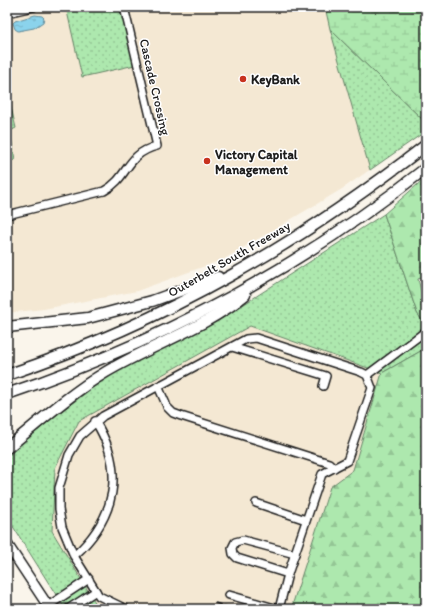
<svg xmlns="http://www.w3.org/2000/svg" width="433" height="616" font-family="Itim,sans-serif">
  <defs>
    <pattern id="grass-dots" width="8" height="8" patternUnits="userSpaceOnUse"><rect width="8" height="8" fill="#ade8ae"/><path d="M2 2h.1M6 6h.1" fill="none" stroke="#94c695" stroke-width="1.8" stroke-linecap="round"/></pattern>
    <pattern id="forest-firs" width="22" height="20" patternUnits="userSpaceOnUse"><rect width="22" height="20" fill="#ade8ae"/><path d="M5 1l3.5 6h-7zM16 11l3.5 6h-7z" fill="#94c695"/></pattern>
    <pattern id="wetland-marsh" width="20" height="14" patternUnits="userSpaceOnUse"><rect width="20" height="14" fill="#ade8ae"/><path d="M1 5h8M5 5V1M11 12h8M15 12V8" fill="none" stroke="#94c695"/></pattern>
    <pattern id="water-ripples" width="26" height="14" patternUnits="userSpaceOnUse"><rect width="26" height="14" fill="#8bd3ec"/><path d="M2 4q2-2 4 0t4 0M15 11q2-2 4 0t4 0" fill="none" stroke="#77b5ca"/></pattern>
  </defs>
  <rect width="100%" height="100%" fill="#faf5eb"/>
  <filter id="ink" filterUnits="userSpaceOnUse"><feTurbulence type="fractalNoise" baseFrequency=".025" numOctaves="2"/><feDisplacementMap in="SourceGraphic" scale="8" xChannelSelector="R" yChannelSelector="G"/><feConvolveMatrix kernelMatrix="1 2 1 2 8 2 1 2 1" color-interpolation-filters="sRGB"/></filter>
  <g filter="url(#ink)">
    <g fill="#f4e8d3">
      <polygon points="7,7 325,7 330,29 426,123 426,131 342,189 224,259 137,291 44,309 7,313"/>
      <polygon points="250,326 382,373 353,470 330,487 291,609 99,609 52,531 55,468 79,421"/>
    </g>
    <g fill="url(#grass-dots)" stroke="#648265">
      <polygon points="66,7 121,7 135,65 82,77"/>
      <polygon points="330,29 426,123 426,131 370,170"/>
      <polygon points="7,91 16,128 10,131 15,160 7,161"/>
      <polygon points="384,214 417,313 426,326 426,348 382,373 250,326 79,421 55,468 52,531 99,609 65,609 7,517 7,457 51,419 107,377 238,308"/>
    </g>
    <g fill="url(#forest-firs)" stroke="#648265">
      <polygon points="425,178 426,276 418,279 426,310 426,326 417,313 384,214"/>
      <polygon points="426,348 426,609 291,609 330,487 353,470 382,373"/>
    </g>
    <polygon fill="url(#wetland-marsh)" stroke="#648265" points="325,7 426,7 426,123 330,29"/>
    <polygon fill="url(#water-ripples)" stroke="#5f8a99" points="35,15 42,16 44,18 43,22 34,28 18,31 15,29 13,23 15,21"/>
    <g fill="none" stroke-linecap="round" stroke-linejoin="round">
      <defs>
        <g id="minor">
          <polyline points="7,13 33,7"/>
          <path d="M7 215 104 191C129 178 125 154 157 146L124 7"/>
          <polyline points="232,347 326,376 323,386"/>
          <polyline points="367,375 426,331"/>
          <polyline points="158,386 166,404"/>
          <polyline points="167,407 173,413 181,416 329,463 334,468"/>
          <polyline points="256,503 306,520"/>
          <path d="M74 556C116 518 126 470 95 421"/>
          <polyline points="288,574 237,558 233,554 232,548 235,542 243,540 295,554"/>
          <polyline points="229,595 278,609"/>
          <polyline points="48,606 89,579"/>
          <polyline points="68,609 96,591"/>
          <polyline points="126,609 99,596 74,556 62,527 59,509 59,488 69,455 80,436 103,416 246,339 256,338 361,372 367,375 372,388 347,461 322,474 288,574 279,609"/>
        </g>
        <polyline id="major" points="7,544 50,609"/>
        <g id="highway">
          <polyline points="7,327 88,318 152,301 218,277"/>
          <path d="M7 375C84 349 159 316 230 276 299 238 364 193 426 145"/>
          <path d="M7 394C158 343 301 267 426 168"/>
          <path d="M7 448C39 422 71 393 106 372 151 345 205 328 245 295"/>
        </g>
      </defs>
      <use href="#minor" stroke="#1c1c1c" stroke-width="10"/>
      <use href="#major" stroke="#1c1c1c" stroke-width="12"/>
      <use href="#highway" stroke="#1c1c1c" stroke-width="13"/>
      <use href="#minor" stroke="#fff" stroke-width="7"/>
      <use href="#major" stroke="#fff" stroke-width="9"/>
      <use href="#highway" stroke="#fff" stroke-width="10"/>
      <g stroke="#1c1c1c" stroke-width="1.5" stroke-dasharray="6 3" stroke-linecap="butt">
        <polyline points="215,603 234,609"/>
        <polyline points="414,609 426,599"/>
      </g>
    </g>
  </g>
  <g fill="#c8321e" stroke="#fff" stroke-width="1.5">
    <circle cx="243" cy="79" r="4"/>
    <circle cx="207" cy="161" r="4"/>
  </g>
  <g text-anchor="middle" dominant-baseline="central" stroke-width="3" stroke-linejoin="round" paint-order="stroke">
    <g font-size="13" font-weight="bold" fill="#1c1c1c" stroke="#fff" text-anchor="start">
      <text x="251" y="79">KeyBank</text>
      <text x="215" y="154">Victory Capital<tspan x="215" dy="15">Management</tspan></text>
    </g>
    <g font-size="13" fill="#1c1c1c" stroke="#fff">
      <text transform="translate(155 87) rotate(77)">Cascade Crossing</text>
      <text transform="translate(229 259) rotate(-30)">Outerbelt South Freeway</text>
    </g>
  </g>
  <rect width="433" height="616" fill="none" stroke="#fff" stroke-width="24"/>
  <rect x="12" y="12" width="409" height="592" fill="none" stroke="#1c1c1c" stroke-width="1.5" filter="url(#ink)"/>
</svg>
